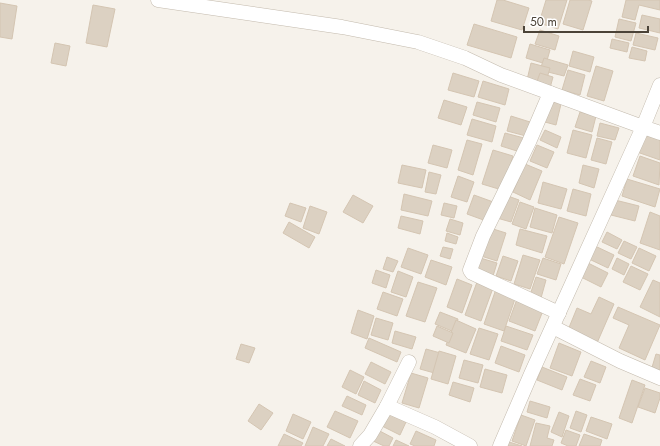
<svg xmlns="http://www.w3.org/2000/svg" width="660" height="446" font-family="Jost,sans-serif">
  <rect width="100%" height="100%" fill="#f6f2eb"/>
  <g fill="#dcd1c2" stroke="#d4c5b2">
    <polygon points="497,0 503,0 529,8 522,30 491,21"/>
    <polygon points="546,0 567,0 558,29 539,23"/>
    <polygon points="570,0 588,0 592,1 583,30 563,24"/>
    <polygon points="626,0 660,0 660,10 639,5 635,20 622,17"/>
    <polygon points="0,3 17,6 12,39 0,37"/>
    <polygon points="93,5 115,9 107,47 86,43"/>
    <polygon points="642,15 660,19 660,33 639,28"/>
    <polygon points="619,19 636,23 631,41 615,37"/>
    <polygon points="474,24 517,37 511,58 467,45"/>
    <polygon points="540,30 559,36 555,50 535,44"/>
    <polygon points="636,33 658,38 655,50 633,45"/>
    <polygon points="612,39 629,43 627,52 610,48"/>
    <polygon points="55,43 70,46 66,66 51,63"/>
    <polygon points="530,44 550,50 546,64 526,58"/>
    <polygon points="632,47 647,51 645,61 629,58"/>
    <polygon points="573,51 594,57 590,72 569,66"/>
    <polygon points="544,58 568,65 564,76 540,70"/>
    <polygon points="531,63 550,68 545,85 527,80"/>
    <polygon points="596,66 613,71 604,101 587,96"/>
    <polygon points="568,70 585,75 580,95 562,90"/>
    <polygon points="453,73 479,81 474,97 448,90"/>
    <polygon points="540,73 553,77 550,88 536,84"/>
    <polygon points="483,81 509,89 505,105 478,97"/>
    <polygon points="444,100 467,107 461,125 438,118"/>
    <polygon points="551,101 561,104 556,125 545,122"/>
    <polygon points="477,102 500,108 496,122 473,115"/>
    <polygon points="580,112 596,116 592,132 575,127"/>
    <polygon points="511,116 530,122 526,136 507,131"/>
    <polygon points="472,119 496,126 492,142 467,135"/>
    <polygon points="600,123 619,128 615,140 597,136"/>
    <polygon points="545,130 561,137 557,148 540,140"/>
    <polygon points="573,130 592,135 586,158 567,153"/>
    <polygon points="644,131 660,137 660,160 637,152"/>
    <polygon points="505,133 524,138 520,152 501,146"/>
    <polygon points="597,138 612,142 606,164 591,160"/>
    <polygon points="467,140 482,144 473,175 458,170"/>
    <polygon points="433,145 452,150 447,168 428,163"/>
    <polygon points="537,145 554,152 547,168 530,161"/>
    <polygon points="493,150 513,156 502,190 482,184"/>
    <polygon points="640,156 660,163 659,185 633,176"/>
    <polygon points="525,164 542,171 530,200 513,192"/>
    <polygon points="402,165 426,170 422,188 398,183"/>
    <polygon points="583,165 599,169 594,188 579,183"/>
    <polygon points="429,172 441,175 436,194 425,192"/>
    <polygon points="458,176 474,182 467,202 451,197"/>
    <polygon points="627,179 660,189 655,207 622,196"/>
    <polygon points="543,182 567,189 561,209 538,203"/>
    <polygon points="573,189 591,194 586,216 567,211"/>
    <polygon points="404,194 432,201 428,216 401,210"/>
    <polygon points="353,195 373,206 363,223 343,212"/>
    <polygon points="474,195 496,203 489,222 467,214"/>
    <polygon points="505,195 519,200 511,222 497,218"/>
    <polygon points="615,200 639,206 635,221 611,215"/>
    <polygon points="520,202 534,207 526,229 512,224"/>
    <polygon points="290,203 306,208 301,222 285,216"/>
    <polygon points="444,203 457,206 454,218 441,215"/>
    <polygon points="310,206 327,212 319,234 303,228"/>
    <polygon points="535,208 557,215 552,233 530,227"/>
    <polygon points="650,212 660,216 660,250 640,243"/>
    <polygon points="401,216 423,221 420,234 398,228"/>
    <polygon points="559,217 578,223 564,264 545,257"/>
    <polygon points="450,219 463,223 460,235 446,231"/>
    <polygon points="289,222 315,237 309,248 283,233"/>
    <polygon points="490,228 506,233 497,261 481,256"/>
    <polygon points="520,229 547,236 542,253 516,245"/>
    <polygon points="607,232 622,240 617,249 602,242"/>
    <polygon points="447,233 458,237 456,244 445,241"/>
    <polygon points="624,241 637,247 631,259 618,253"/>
    <polygon points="595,246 614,255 608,268 589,259"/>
    <polygon points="443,247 453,249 450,259 440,256"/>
    <polygon points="408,248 428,255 421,274 401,267"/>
    <polygon points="639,248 656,256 649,271 632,263"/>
    <polygon points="523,255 540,260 530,289 514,284"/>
    <polygon points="503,256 518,261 511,281 496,276"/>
    <polygon points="387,257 398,261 393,272 383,269"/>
    <polygon points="477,257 497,263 493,276 473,270"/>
    <polygon points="543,258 561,264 556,280 537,274"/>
    <polygon points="617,258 629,264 624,275 612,269"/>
    <polygon points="431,260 452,267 446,285 425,277"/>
    <polygon points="588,263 608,273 601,287 581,277"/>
    <polygon points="631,266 648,274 640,290 623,282"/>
    <polygon points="376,270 390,275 386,288 372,283"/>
    <polygon points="398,271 413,277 406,297 391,292"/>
    <polygon points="536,277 546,280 541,298 530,295"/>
    <polygon points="457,279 472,285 462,313 447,307"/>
    <polygon points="653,280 660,283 660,317 640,307"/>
    <polygon points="418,282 437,288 425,322 406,316"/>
    <polygon points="477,282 493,288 481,321 465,315"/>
    <polygon points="496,289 516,296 504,331 484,324"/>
    <polygon points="383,292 403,299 397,316 377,309"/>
    <polygon points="599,297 614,304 597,343 568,330 577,308 591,314"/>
    <polygon points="517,299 544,308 535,331 509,321"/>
    <polygon points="618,307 660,325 645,360 619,348 629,325 613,318"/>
    <polygon points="358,310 374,316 367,339 351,333"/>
    <polygon points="440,312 458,319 454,332 435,324"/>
    <polygon points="376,318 393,323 388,340 371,335"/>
    <polygon points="456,320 476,329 466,353 446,345"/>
    <polygon points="437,326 453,333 449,343 433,336"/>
    <polygon points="506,326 533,335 527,350 501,341"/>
    <polygon points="479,328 498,334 489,360 470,354"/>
    <polygon points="395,331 416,337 412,349 392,343"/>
    <polygon points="369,338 401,352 397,362 365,348"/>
    <polygon points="559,343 581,352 572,376 550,368"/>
    <polygon points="241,344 255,348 249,363 236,359"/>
    <polygon points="501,346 525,355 519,372 495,363"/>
    <polygon points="426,349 444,354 438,374 420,369"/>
    <polygon points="439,351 456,356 448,384 431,379"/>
    <polygon points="656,354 660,355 660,378 650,374"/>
    <polygon points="464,360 483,365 478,383 459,378"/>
    <polygon points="591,361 606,367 600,383 584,377"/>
    <polygon points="371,362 391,372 385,384 365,374"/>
    <polygon points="542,367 567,377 562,390 537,380"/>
    <polygon points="485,369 507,375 502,393 480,387"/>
    <polygon points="350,370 364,377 356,394 342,387"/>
    <polygon points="411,373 428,378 419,408 402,403"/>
    <polygon points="580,379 596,385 590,401 573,395"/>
    <polygon points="632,380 645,385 632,423 619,418"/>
    <polygon points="364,381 381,390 375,403 358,395"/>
    <polygon points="453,382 474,388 470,402 449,395"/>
    <polygon points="645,388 660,393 660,398 655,413 638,407"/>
    <polygon points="347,396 366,405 362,415 342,406"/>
    <polygon points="530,401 550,407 547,418 527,412"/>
    <polygon points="259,404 273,413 261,430 248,421"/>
    <polygon points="335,411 358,421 350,438 327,427"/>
    <polygon points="576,411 587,415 581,432 570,428"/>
    <polygon points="559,412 569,416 562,437 551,432"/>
    <polygon points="386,413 406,422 400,435 380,425"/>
    <polygon points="293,414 311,422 303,439 286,431"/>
    <polygon points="521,415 535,420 526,446 512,441"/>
    <polygon points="591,417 612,424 607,439 586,431"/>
    <polygon points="536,423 550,426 547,438 554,440 552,446 530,446"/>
    <polygon points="313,427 329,434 323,446 305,446"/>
    <polygon points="376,429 393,438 389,446 384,446 371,440"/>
    <polygon points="566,430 580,435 576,446 568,446 561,443"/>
    <polygon points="416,431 436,440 434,446 415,446 410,444"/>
    <polygon points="284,434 303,443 301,446 278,446"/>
    <polygon points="584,434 602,440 600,446 579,446"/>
    <polygon points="331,439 345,446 327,446"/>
    <polygon points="396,440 409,446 393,446"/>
    <polygon points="506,441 522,446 504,446"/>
  </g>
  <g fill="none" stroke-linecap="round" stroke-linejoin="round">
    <defs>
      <g id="street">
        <polyline points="158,0 342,27 418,42 465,58 501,75 643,127 660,85"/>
        <polyline points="550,93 529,142 483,236 470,270 472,273 559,313"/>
        <polyline points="553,327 620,361 660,378"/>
        <polyline points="409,362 387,406 435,427 470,446"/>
        <polyline points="360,446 370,435 387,406"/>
        <polyline points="500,446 531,374 643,127 660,133"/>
      </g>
    </defs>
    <use href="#street" stroke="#c3baad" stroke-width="15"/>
    <use href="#street" stroke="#fff" stroke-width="14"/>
  </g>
  <path d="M524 26v6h124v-6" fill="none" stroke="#4b4338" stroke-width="2"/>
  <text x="530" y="26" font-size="12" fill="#4b4338" stroke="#ffffff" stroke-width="3" paint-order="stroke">50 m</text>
</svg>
